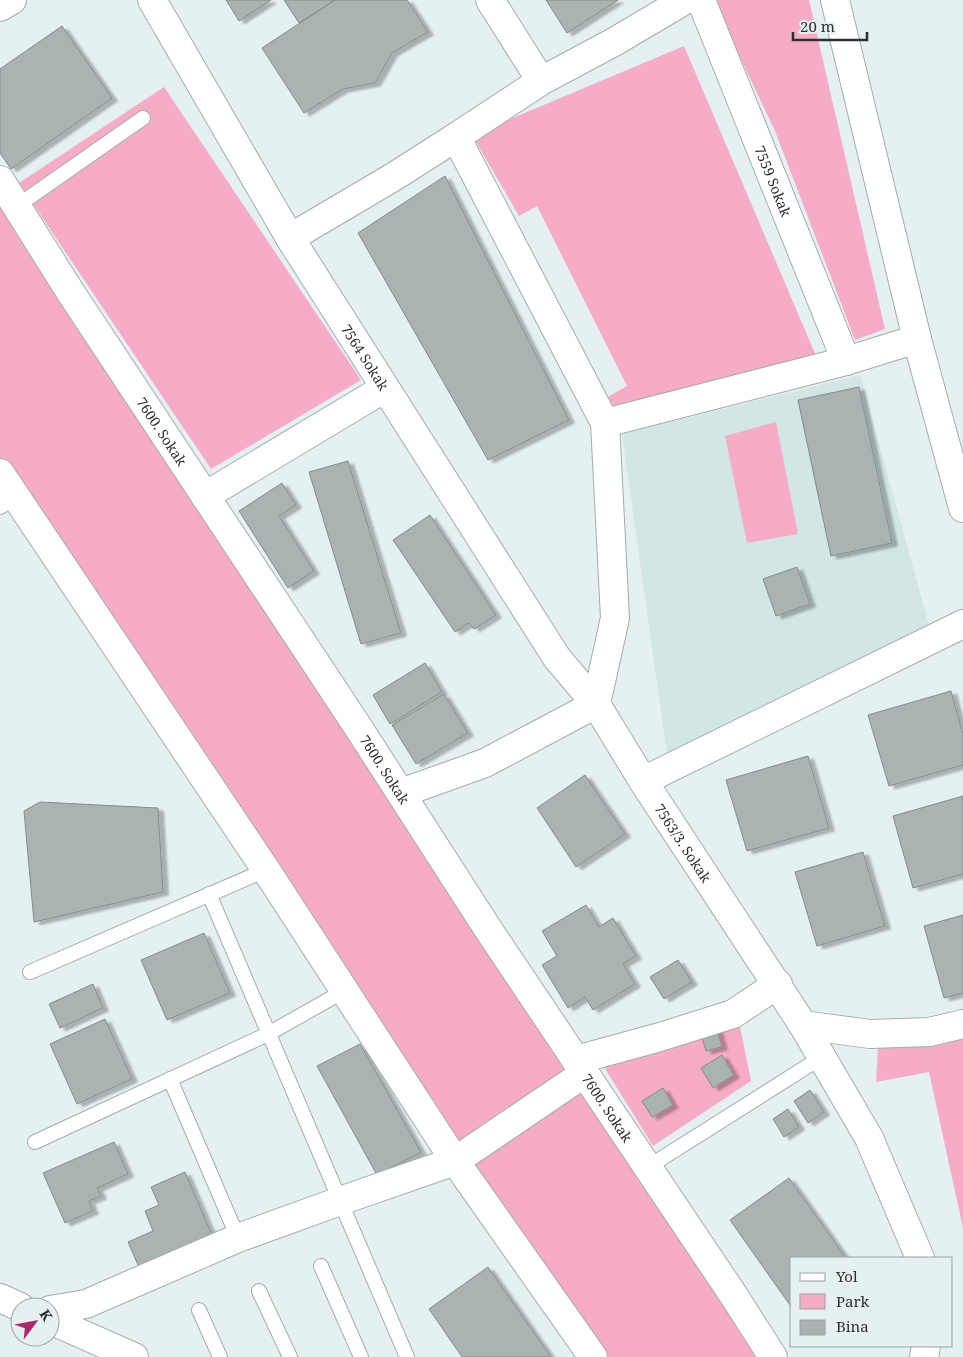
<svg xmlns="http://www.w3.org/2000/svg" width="963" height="1357" font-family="'Noto Serif',serif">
  <defs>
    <filter id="shadow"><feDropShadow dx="5.5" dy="3" stdDeviation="1" flood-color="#0004"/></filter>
  </defs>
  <rect width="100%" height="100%" fill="#e5f0f0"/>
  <polygon fill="#d2e6e4" points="860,375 929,625 667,754 622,434"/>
  <g fill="#f6acc7">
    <polygon points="716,0 809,0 885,329 855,340 775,131 729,34"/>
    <polygon points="684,46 819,363 610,414 604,399 627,386 537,206 519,216 472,135"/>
    <polygon points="164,87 361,380 211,469 19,183"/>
    <polygon points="0,191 766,1357 586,1357 344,991 0,459"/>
    <polygon points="776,422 798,534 747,543 725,436"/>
    <polygon points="740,1027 751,1081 653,1146 596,1054"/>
    <polygon points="963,1033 963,1228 929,1072 876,1082 878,1048"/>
  </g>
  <g fill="#a9b3b2" stroke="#838d8c" filter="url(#shadow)">
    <polygon points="226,0 271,0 239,21"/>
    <polygon points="284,0 335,0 299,23"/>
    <polygon points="335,0 407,0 428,32 392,53 375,83 343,89 304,113 262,48"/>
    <polygon points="546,0 618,0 567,33"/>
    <polygon points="62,26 112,98 11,169 0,153 0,69"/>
    <polygon points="445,176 569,420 488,460 358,233"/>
    <polygon points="859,387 892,543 831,556 798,400"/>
    <polygon points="348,461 401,633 361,644 309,472"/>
    <polygon points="282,483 296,505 279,516 314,571 288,588 239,511"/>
    <polygon points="430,515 496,615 474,629 469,623 455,632 393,540"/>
    <polygon points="797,567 810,604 776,616 763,579"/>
    <polygon points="425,663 442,692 390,724 373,695"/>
    <polygon points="951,691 963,734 963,765 889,786 868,715"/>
    <polygon points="444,694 468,733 416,764 392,725"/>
    <polygon points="808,756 829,828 747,851 726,780"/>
    <polygon points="585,775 625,834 576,867 537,808"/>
    <polygon points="963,796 963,874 913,888 893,816"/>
    <polygon points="40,802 158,808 163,892 34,922 24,811"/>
    <polygon points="863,852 885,926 817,946 795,872"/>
    <polygon points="586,905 599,927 613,918 636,956 623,964 635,984 593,1010 585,997 568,1008 542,965 557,956 542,931"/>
    <polygon points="963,915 963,993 944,998 924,926"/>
    <polygon points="204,933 230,993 167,1020 141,960"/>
    <polygon points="678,960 692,982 664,999 650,977"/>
    <polygon points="93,984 103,1008 60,1028 49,1004"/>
    <polygon points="105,1019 132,1079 77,1104 50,1044"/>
    <polygon points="716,1026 722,1047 706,1051 700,1031"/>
    <polygon points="360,1044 421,1152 377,1175 317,1066"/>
    <polygon points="722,1055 734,1075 713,1088 701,1068"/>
    <polygon points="663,1088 673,1105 652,1117 642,1101"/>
    <polygon points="810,1090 824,1112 808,1123 794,1101"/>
    <polygon points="788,1109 799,1127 784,1137 773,1119"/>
    <polygon points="114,1142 128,1174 97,1188 101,1196 89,1201 93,1211 65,1223 43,1173"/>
    <polygon points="185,1172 214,1240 141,1272 128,1242 153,1231 145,1211 159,1205 151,1187"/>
    <polygon points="789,1178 846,1258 792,1258 792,1308 730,1220"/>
    <polygon points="488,1267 551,1357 462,1357 429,1309"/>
  </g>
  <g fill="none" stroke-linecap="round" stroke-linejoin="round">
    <defs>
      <g id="service">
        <polyline points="17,206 143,118"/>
        <polyline points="0,507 16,498"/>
        <polyline points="209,894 407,1357"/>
        <polyline points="30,972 266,870"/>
        <polyline points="170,1079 238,1238"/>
        <polyline points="35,1142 268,1034 344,991"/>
        <polyline points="648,1167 822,1057"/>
        <polyline points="321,1266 361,1357"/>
        <polyline points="259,1291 290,1357"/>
        <polyline points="199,1310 220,1357"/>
      </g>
      <g id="minor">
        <path id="s1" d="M152 0 290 238 557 658 596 704"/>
        <polyline points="490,0 541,81 456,137 605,423 615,618 596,704"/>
        <path id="s2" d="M701 0 846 361"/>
        <polyline points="835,0 917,339 963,508"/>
        <polyline points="0,7 12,0"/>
        <polyline points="541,81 614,42 685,0"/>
        <path id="s3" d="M0 180 71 293 358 727 488 929 734 1296 773 1357"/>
        <polyline points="290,238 395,176 456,137"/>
        <polyline points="605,423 846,361 917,339"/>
        <polyline points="0,473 266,870 455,1161 593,1357"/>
        <polyline points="205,496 385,388"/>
        <polyline points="643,781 963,624"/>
        <path id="s4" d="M401 793 485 763 596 704 643 781 803 1025 870 1034 929 1032 963 1024"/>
        <polyline points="803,1025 869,1138 920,1258"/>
        <polyline points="576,1060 660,1037 733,1014 778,984"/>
        <polyline points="0,1298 20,1307"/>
        <polyline points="50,1310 86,1304 238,1238 340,1201 455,1161 585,1073"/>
        <polyline points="50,1320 134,1357"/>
        <polyline points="924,1357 926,1346"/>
      </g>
    </defs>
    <use href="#service" stroke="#a3adac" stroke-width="16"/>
    <use href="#minor" stroke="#a3adac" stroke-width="30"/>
    <use href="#service" stroke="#fff" stroke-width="14"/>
    <use href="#minor" stroke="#fff" stroke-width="28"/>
  </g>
  <g text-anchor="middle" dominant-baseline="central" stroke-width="4.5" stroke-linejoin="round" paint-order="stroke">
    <g font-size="14" fill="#2c302f" stroke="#e5f0f0">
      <text stroke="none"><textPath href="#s2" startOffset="195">7559 Sokak</textPath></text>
      <text stroke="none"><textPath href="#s1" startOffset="416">7564 Sokak</textPath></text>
      <text stroke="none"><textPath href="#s3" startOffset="299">7600. Sokak</textPath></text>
      <text stroke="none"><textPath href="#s3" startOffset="704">7600. Sokak</textPath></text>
      <text stroke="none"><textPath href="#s4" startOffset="379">7563/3. Sokak</textPath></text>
      <text stroke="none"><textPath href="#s3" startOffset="1109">7600. Sokak</textPath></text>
    </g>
  </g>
  <rect x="790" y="1257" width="162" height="90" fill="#e5f0f0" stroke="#9ba3a3"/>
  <rect x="800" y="1273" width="25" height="8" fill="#ffffff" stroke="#9ba3a3"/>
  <text x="836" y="1282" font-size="15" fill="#2c302f">Yol</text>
  <rect x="800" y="1294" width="25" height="15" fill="#f6acc7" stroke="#9ba3a3"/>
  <text x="836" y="1307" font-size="15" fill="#2c302f">Park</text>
  <rect x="800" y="1320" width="25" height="15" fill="#a9b3b2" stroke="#9ba3a3"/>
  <text x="836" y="1332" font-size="15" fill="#2c302f">Bina</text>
  <g transform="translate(35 1322) rotate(58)"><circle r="24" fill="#e5f0f0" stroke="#9ba3a3"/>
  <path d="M0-4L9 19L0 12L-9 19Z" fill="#b0286c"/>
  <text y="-8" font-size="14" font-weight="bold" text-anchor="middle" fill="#2c302f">K</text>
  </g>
  <path d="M793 32v8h74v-8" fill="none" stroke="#2c302f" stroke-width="2.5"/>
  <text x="800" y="32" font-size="15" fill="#2c302f" stroke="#e5f0f0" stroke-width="4" paint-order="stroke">20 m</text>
</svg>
